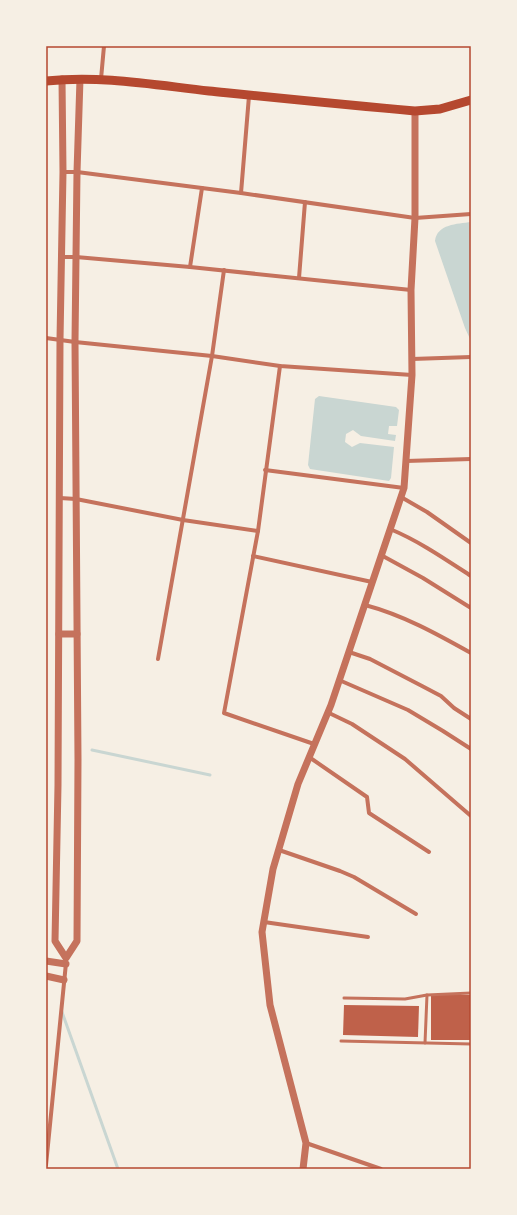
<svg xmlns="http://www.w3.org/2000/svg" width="517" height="1215" font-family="Lora,serif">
  <rect width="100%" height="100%" fill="#f6efe4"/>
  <g fill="#c9d6d2">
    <path d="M471 222V341L465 328 435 241C437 224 457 224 471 222Z"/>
    <polygon points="319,396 396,407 399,410 397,426 389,426 388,434 396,435 395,441 361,436 353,430 346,434 345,442 352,447 360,443 394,447 391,478 389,481 310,469 308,465 315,399"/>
  </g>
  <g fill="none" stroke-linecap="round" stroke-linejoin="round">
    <g stroke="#c9d6d2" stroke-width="3">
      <polyline points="92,750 210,775"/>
      <polyline points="62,1012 118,1169"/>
    </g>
  </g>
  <g fill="#bf614a">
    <rect x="431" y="995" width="40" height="45"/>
    <polygon points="344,1005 419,1006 418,1037 343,1035"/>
  </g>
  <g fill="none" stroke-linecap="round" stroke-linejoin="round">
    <g stroke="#c5725c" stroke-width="3">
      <polyline points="344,998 405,999 427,995 471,993"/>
      <polyline points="341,1041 471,1044"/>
      <polyline points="425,1043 427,995"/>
    </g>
    <g stroke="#c5725c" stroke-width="4">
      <polyline points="101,79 104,46"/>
      <polyline points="63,172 77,172 241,193 415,218 471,214"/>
      <polyline points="241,193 249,96"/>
      <polyline points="62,257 76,257 190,267 411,290"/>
      <polyline points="190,267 202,188"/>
      <polyline points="299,278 305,202"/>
      <polyline points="46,338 75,342 212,356 280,366 412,375"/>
      <polyline points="412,359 471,357"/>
      <polyline points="280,366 258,531 224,713 314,744"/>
      <polyline points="406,461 471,459"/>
      <polyline points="265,470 404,488"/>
      <polyline points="401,497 427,512 471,543"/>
      <polyline points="60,498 76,499 183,520 258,531"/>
      <path d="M390 529C419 541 445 559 471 576"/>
      <polyline points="381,555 423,578 471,608"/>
      <polyline points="253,556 372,582"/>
      <path d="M365 605C403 615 437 634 471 653"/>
      <polyline points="349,652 370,659 422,686 441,696 454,708 471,719"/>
      <polyline points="158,659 212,356 224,270"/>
      <polyline points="339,680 408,710 443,731 471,749"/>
      <polyline points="327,712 352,724 405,759 471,816"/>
      <polyline points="309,757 367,797 369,813 429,852"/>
      <polyline points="279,850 340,871 354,877 416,914"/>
      <polyline points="264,922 368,937"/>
      <polyline points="306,1143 381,1169"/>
      <polyline points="46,1165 66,963"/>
    </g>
    <g stroke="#c5725c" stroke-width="7">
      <polyline points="62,79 63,172 60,340 58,785 55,941 66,958 77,941 78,759 75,342 77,172 80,79"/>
      <polyline points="59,634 77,634"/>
      <polyline points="46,961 66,964"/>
      <polyline points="46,976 64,980"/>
      <polyline points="303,1169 306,1143 270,1005 262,932 273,869 298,784 331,705 404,488 412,375 411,290 415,218 415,111"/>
    </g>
    <path stroke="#b5482f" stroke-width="9" d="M46 81C101 75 155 85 209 91 278 98 346 105 415 111L440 109 471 100"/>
  </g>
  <rect width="517" height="1215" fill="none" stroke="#f6efe4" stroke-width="94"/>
  <rect x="47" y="47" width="423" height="1121" fill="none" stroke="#b5482f" stroke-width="1.5"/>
</svg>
